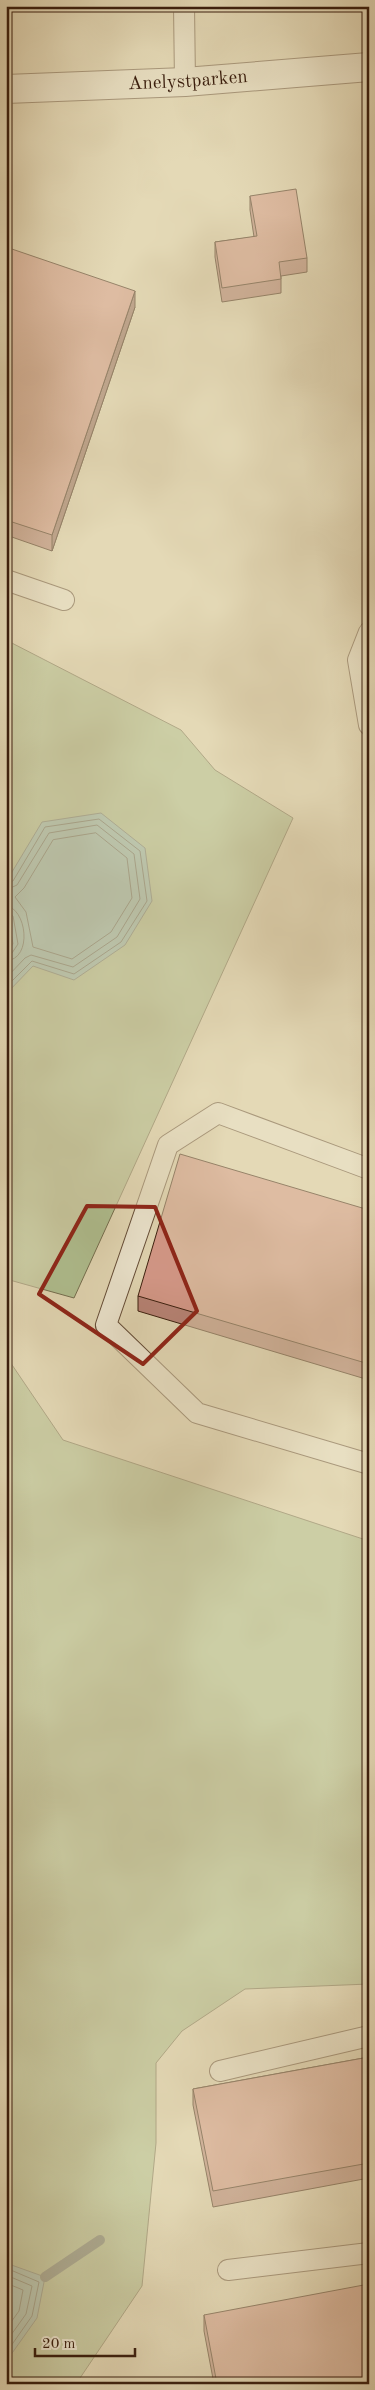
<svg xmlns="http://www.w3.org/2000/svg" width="375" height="2390" font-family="'Old Standard TT',serif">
  <rect width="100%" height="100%" fill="#e4d9b6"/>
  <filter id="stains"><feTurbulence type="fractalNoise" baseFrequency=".004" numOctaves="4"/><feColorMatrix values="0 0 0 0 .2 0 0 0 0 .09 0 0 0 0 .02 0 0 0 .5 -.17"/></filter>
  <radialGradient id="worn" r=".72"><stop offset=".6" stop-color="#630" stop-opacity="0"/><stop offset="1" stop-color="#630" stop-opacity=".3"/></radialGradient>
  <g fill="#b0c091" stroke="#746e4f">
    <polygon points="6,640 181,730 215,770 293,818 74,1298 6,1279"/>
    <polygon points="6,1356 63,1440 369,1541 369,1984 245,1989 182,2031 156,2063 156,2143 142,2286 76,2384 6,2384"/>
  </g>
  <g fill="#95bab0" stroke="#707b6f">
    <polygon points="101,813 145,848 152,901 125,945 74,980 33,966 6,994 6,952 13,944 6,904 6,882 42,822"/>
    <polygon points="6,2263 45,2277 37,2318 10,2356 11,2384 6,2384"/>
  </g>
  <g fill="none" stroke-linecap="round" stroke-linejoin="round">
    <g stroke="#676c5e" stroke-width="1">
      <polygon points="96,833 127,858 132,898 111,932 72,959 33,947 26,912 15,897 24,888 53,840"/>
      <polyline points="6,884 13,881 45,827 99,819 140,851 147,901 121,942 74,974 32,961 6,987"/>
      <polyline points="6,890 17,885 49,833 97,825 134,854 140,899 117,937 73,967 31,955 25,958 6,978"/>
      <path d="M6 906C26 907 34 959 6 961"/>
      <polyline points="6,912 13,916 18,944 12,953 6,955"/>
      <polyline points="6,2268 39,2282 32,2316 6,2353"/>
      <polyline points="6,2275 32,2286 26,2314 6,2342"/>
      <polyline points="6,2283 23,2290 19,2311 6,2329"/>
    </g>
    <polyline stroke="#707b6f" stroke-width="10" points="45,2277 100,2240"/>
    <defs>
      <g id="service">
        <polyline points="184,6 185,82"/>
        <polyline points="6,580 64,600"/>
        <polyline points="369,632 358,660 369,725"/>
        <polyline points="369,1169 218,1113 168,1145 106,1325 197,1413 369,1464"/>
        <polyline points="220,2071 369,2036"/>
        <polyline points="228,2270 369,2253"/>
      </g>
      <g id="minor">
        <path id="s1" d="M6 89 185 82 369 67"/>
      </g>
    </defs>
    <use href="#service" stroke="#644c37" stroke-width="22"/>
    <use href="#minor" stroke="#644c37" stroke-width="30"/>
    <use href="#service" stroke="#ede6d0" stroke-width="20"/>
    <use href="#minor" stroke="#ede6d0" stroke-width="28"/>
  </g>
  <g fill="#b98478" stroke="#391d0d">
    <polygon points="250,196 307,258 307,272 281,276 281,293 222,302 215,257 215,242 254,237 250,210"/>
    <polygon points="6,247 135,307 52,551 6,535"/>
    <polygon points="369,1210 369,1380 138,1311 138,1296"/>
    <polygon points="369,2057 369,2178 213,2207 193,2105 193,2089"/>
    <polygon points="204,2315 369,2384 214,2384 204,2331"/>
  </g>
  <polygon fill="#966c61" stroke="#391d0d" points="135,291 135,307 52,551 52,535"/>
  <g fill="#d79a8b" stroke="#391d0d">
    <polygon points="296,189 307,258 279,262 281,279 222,288 215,242 257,236 250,196"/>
    <polygon points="6,247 135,291 52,535 6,520"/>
    <polygon points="180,1154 369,1210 369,1364 138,1296"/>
    <polygon points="369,2057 369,2163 213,2191 193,2089"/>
    <polygon points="369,2284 369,2384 217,2384 204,2315"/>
  </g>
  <path d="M0 0H375V2390H0ZM87 1206 155 1207 197 1311 143 1364 39 1294Z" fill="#e4d9b6" fill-opacity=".55" fill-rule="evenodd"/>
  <path fill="none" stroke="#8f2418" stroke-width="4" stroke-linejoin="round" d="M87 1206 155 1207 197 1311 143 1364 39 1294Z"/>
  <g text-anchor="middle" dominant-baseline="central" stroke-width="4" stroke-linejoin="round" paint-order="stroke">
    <g font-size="19" fill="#391d0d" stroke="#ede6d0">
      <text stroke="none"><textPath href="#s1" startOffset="182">Anelystparken</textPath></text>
    </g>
  </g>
  <rect width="375" height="2390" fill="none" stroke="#e4d9b6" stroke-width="25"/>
  <rect x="8" y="8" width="360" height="2375" fill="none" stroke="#391d0d" stroke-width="2.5"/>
  <rect x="12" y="12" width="350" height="2365" fill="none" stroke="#391d0d"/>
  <path d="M35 2348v8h100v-8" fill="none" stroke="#391d0d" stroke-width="2.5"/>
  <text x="42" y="2348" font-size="15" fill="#391d0d" stroke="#ede6d0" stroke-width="4" paint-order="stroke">20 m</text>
  <rect width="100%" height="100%" filter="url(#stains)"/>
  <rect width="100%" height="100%" fill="url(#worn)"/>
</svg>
